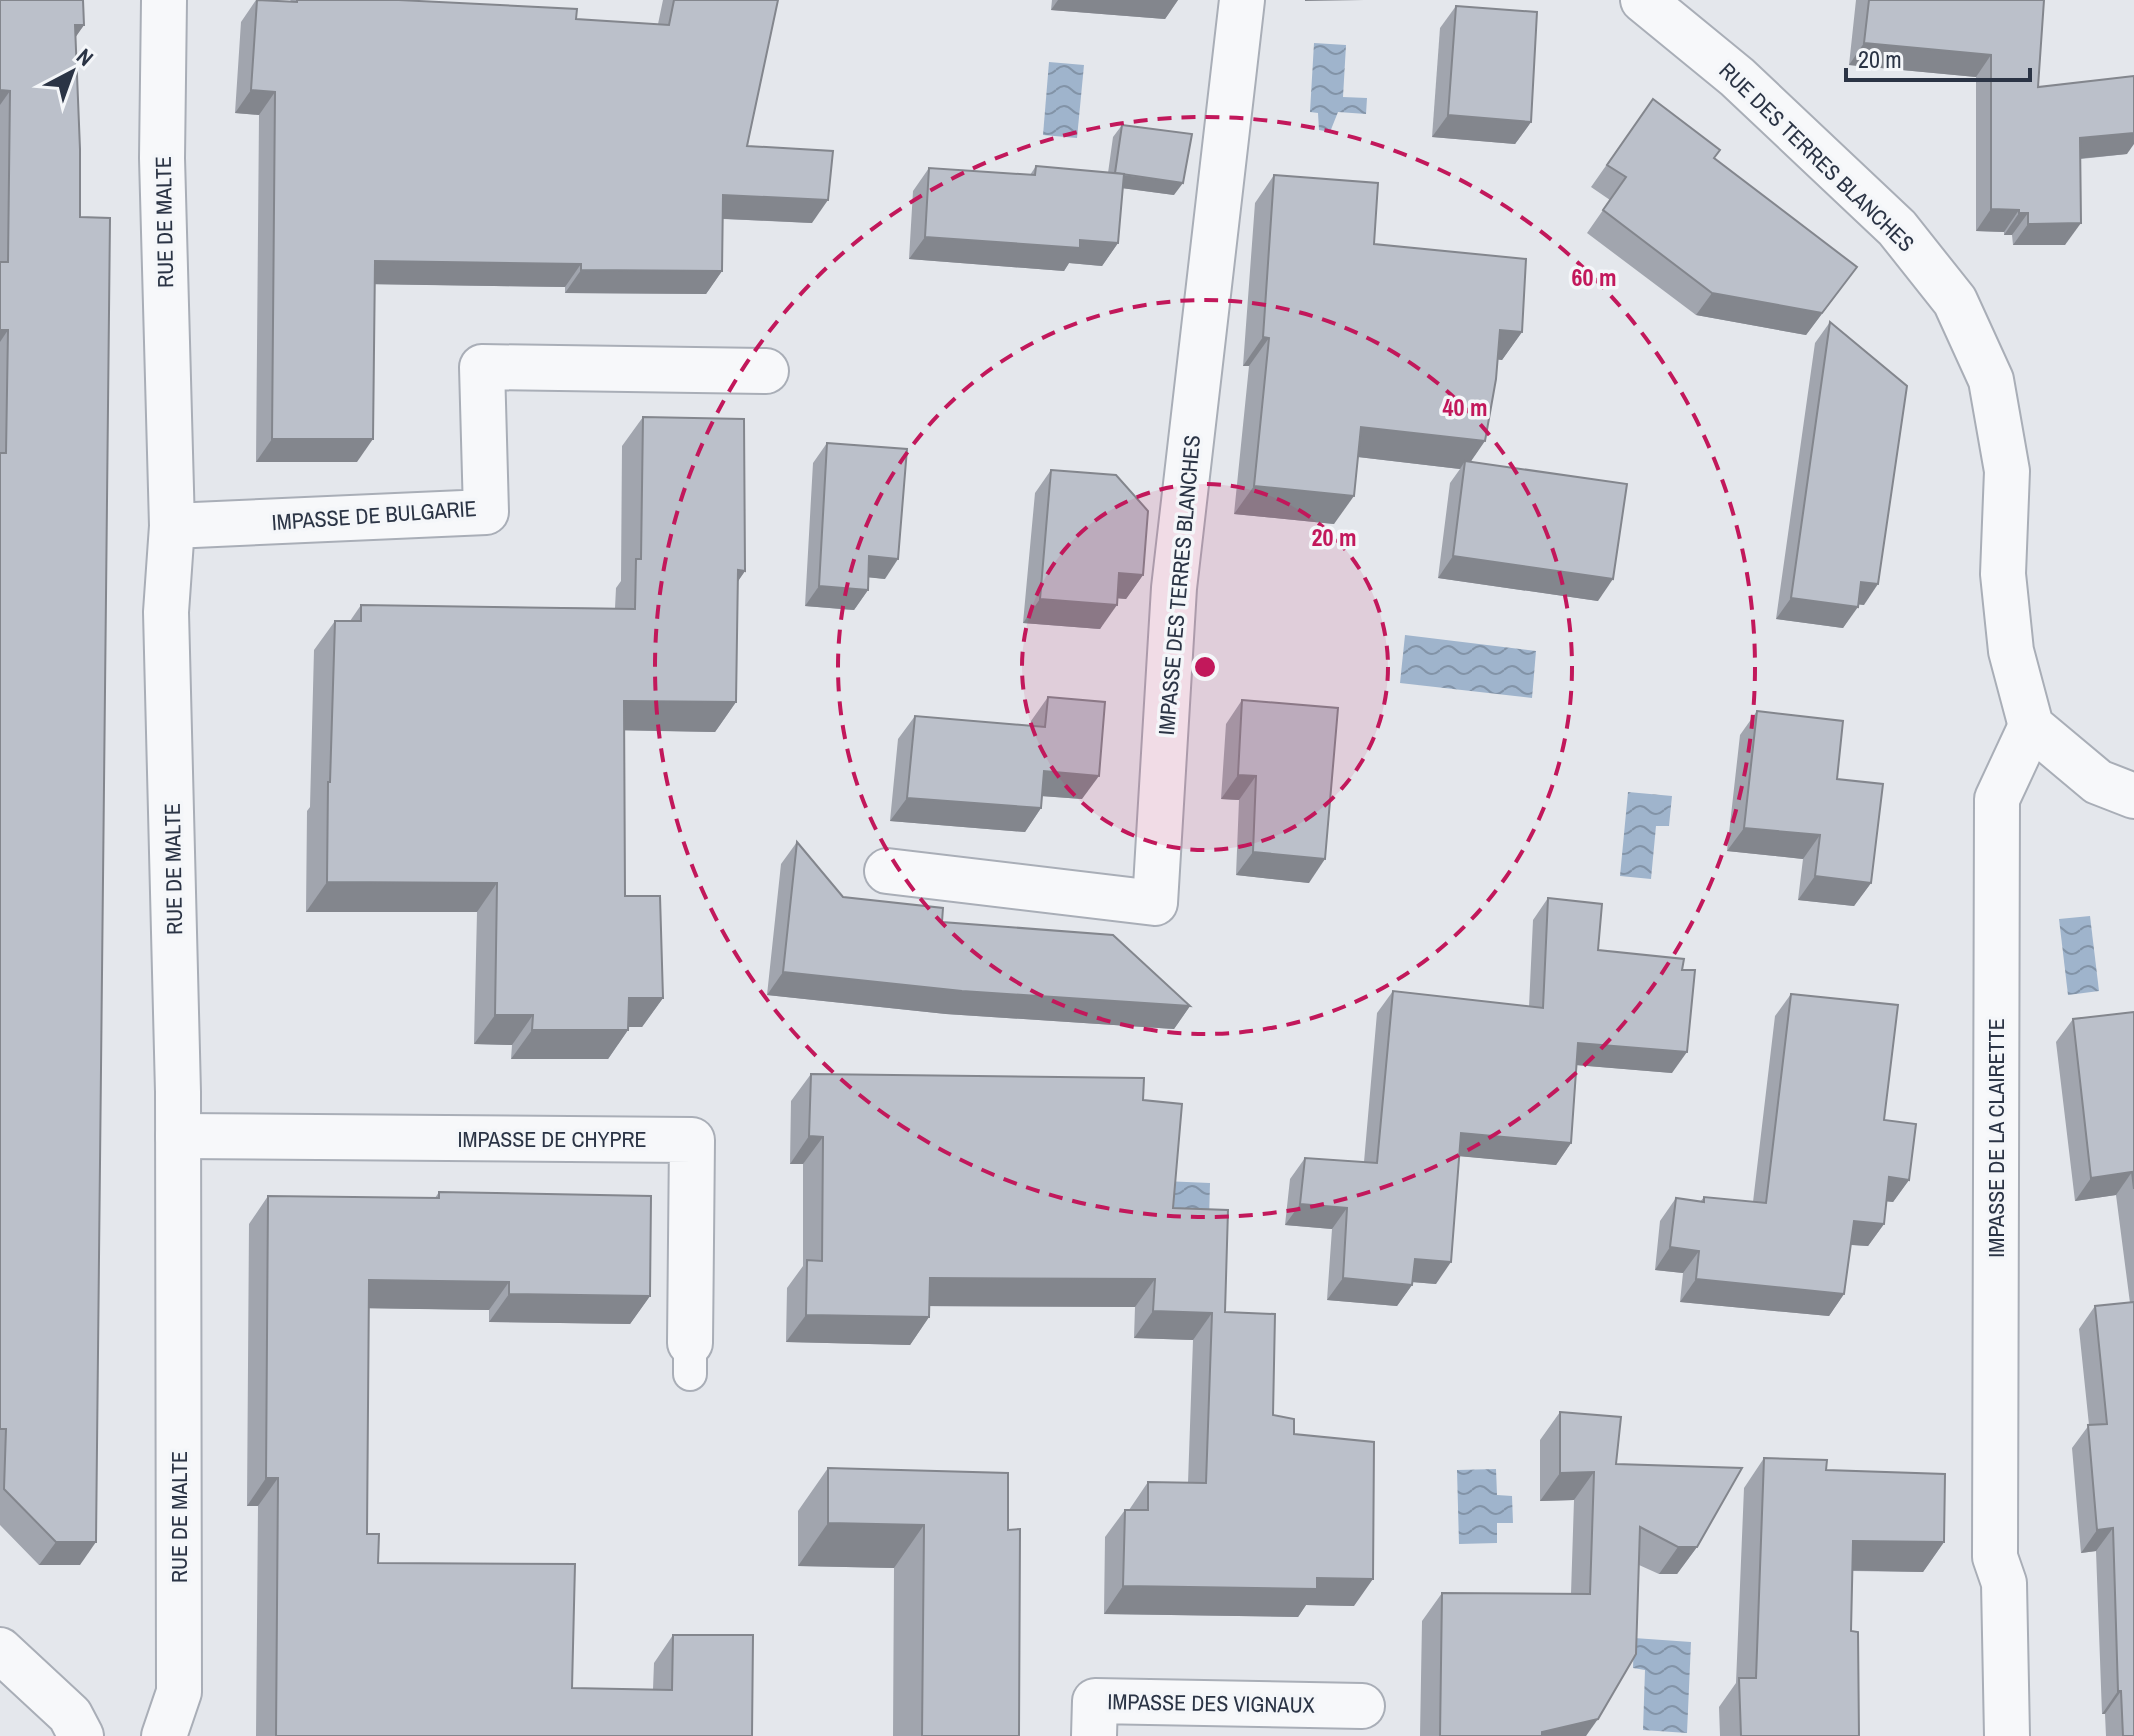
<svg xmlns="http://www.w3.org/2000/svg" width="2134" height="1736" font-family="'Archivo Narrow',sans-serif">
  <defs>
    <pattern id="water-waves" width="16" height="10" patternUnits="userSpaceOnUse" patternTransform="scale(2)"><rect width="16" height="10" fill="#9fb4cc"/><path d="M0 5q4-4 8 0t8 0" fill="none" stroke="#8293a7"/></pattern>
  </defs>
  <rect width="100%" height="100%" fill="#e4e7ec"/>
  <g fill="url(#water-waves)">
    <polygon points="1314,43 1346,45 1343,97 1367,98 1366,114 1338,112 1330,132 1319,130 1318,113 1310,112"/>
    <polygon points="1049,62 1084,65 1077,138 1043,135"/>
    <polygon points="1405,635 1536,651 1532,698 1400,683"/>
    <polygon points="1628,792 1672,796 1669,826 1656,826 1651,879 1620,876"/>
    <polygon points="2090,916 2099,991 2068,995 2059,919"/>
    <polygon points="1140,1180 1210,1183 1209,1220 1139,1217"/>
    <polygon points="1496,1469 1497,1495 1512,1496 1513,1523 1497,1523 1497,1543 1459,1544 1457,1470"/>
    <polygon points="1634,1638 1691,1642 1687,1733 1643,1730 1645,1670 1633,1668"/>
  </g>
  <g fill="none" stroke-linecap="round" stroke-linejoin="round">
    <defs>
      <polyline id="service" points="690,1374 690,1343"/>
      <g id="minor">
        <polyline points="1643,0 1737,77 1897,228 1955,301 1991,380 2007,471 2003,574 2011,651 2031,726 2098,782 2134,796"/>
        <polyline points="172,526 486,512 482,367 766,371"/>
        <polyline points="887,871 1155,903 1174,588 1242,0"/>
        <polyline points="178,1136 692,1140 690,1343"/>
        <polyline points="0,1650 70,1715 81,1736"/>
        <polyline points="164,1736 179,1692 178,1092 166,612 172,526 162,158 164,0"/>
        <polyline points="1094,1736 1095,1701 1362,1706"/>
        <polyline points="2007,1736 2004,1583 1995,1557 1997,799 2031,726"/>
      </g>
    </defs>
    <use href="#service" stroke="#a9aeb7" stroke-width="36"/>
    <use href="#minor" stroke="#a9aeb7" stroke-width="48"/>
    <use href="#service" stroke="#f7f8fa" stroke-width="32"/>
    <use href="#minor" stroke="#f7f8fa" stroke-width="44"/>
  </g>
  <g fill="#a1a5ae">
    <polygon points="0,0 84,25 76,36 80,1565 39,1565 0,1525"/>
    <polygon points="256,0 290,1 291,0 399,0 576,19 658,24 663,0 778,0 747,146 812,223 723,219 722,271 706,294 565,293 565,287 375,284 357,462 256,462 259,115 235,113 241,22"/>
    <polygon points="1052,0 1178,0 1165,19 1051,10"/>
    <polygon points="1856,0 2044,0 2038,87 2127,154 2081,159 2065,245 2013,245 2012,235 2004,235 2004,232 1976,231 1976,77 1849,65"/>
    <polygon points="1456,6 1531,122 1515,144 1432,137 1440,28"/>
    <polygon points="1653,99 1714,158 1857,267 1806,335 1696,315 1587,233 1610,200 1591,187"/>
    <polygon points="1122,125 1174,195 1122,188 1118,243 1102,266 1069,263 1064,271 909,259 913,191 929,168 1030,175 1036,166 1108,173 1113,137"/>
    <polygon points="1274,175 1374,244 1522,332 1502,360 1498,359 1471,462 1598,601 1438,578 1450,483 1460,469 1358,457 1334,524 1234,514 1249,366 1243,366 1255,203"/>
    <polygon points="1830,322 1864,605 1858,604 1843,628 1776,619 1815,343"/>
    <polygon points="643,417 745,571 738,581 736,702 715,732 624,730 625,896 663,998 642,1027 628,1027 628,1030 608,1059 511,1059 512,1045 474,1044 477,912 306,912 307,811 310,807 314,650 335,621 350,621 361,605 615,608 616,588 621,581 622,446"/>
    <polygon points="827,443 885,579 868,577 868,590 854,610 805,606 813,463"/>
    <polygon points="1051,470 1143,575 1126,599 1117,598 1100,629 1023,623 1035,493"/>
    <polygon points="1048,697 1082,799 1042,796 1041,808 1025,832 890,821 898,739 915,716 1031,726 1031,721"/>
    <polygon points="1242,700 1309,883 1236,875 1239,800 1221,799 1226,724"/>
    <polygon points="1757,711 1837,779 1871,883 1854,906 1798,900 1803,859 1727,851 1740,735"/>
    <polygon points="797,842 843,897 942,922 1190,1006 1174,1029 946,1014 767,995 781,864"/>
    <polygon points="1548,898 1598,950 1682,970 1672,1073 1577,1065 1571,1143 1556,1165 1460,1156 1436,1284 1412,1282 1412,1285 1397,1306 1327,1300 1332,1229 1285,1225 1290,1179 1305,1158 1364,1162 1377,1013 1393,991 1529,1007 1533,920"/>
    <polygon points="1791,994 1884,1120 1909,1180 1893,1202 1886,1201 1884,1224 1868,1246 1851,1245 1844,1294 1829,1316 1680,1302 1683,1273 1655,1270 1660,1221 1676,1198 1700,1202 1704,1197 1753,1202 1775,1016"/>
    <polygon points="2134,1012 2134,1736 2106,1736 2105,1714 2102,1714 2096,1551 2081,1553 2072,1448 2089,1425 2079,1329 2095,1306 2130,1303 2116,1195 2075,1201 2056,1042 2073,1019"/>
    <polygon points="811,1074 1143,1100 1173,1208 1273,1415 1294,1434 1354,1606 1306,1605 1298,1617 1104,1614 1105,1537 1125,1510 1129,1510 1148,1482 1188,1483 1193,1340 1134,1338 1135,1307 929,1306 929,1317 910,1345 786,1342 787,1288 803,1266 803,1164 790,1164 791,1101"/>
    <polygon points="439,1192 650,1296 630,1324 489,1322 489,1310 369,1308 367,1534 378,1563 572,1688 653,1689 654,1663 673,1635 752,1736 256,1736 258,1506 247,1506 249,1224 268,1196 435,1198"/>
    <polygon points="1560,1412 1616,1464 1697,1547 1677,1574 1659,1574 1639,1565 1586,1736 1420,1736 1422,1621 1442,1593 1571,1594 1574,1500 1540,1501 1540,1440"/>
    <polygon points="1764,1458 1826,1470 1944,1542 1923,1572 1852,1571 1851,1631 1859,1736 1720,1736 1719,1707 1736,1683 1744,1488"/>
    <polygon points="828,1468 1008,1530 1019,1736 893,1736 894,1568 798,1566 798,1511"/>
  </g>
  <g fill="#83868d">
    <polygon points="1058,0 1178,0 1165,19 1051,10"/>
    <polygon points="1305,0 1364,0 1305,1"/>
    <polygon points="75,25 84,25 68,48"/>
    <polygon points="1864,43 1991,55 1976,77 1849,65"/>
    <polygon points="0,90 10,91 0,105"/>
    <polygon points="251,90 275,92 259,115 235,113"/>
    <polygon points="1448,115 1531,122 1515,144 1432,137"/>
    <polygon points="2134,133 2134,144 2127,154 2065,160 2080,138"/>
    <polygon points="1115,174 1183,183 1174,195 1106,186"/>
    <polygon points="723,195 828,200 812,223 707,218"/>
    <polygon points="1991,209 2019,210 2004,232 1976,231"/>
    <polygon points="2019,213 2028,213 2012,235 2004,235"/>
    <polygon points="2081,223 2065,245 2013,245 2028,224"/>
    <polygon points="925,237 1080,240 1118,243 1102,266 1069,263 1064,271 909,259"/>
    <polygon points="375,261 581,264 565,287 359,284"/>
    <polygon points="1857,267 1806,335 1696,315 1712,293"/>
    <polygon points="581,270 722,271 706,294 565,293"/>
    <polygon points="0,330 8,330 0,342"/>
    <polygon points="1500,330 1522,332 1502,360 1480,358"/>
    <polygon points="1263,337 1269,338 1249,366 1243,366"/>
    <polygon points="1361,427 1485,441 1465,470 1465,461 1460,469 1341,455"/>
    <polygon points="272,439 373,439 357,462 256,462"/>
    <polygon points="1254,486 1354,496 1334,524 1234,514"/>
    <polygon points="869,556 898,559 885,579 855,576"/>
    <polygon points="1453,556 1613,579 1598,601 1438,578"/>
    <polygon points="738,570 745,571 725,600"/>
    <polygon points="1119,573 1143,575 1126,599 1103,597"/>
    <polygon points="1861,582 1878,584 1864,605 1846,603"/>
    <polygon points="819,586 868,590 854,610 805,606"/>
    <polygon points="1791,598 1858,607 1843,628 1776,619"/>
    <polygon points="1040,599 1117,605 1100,629 1023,623"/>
    <polygon points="624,701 736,702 715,732 603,730"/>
    <polygon points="1044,771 1099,776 1082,799 1027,795"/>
    <polygon points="1238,775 1256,776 1239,800 1221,799"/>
    <polygon points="907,798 1041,808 1025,832 890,821"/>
    <polygon points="1744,828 1820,835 1803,859 1727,851"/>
    <polygon points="1253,852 1325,859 1309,883 1236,875"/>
    <polygon points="1815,876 1871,883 1854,906 1798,900"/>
    <polygon points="327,882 497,883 477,912 306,912"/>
    <polygon points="783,972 1190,1006 1174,1029 946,1014 767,995"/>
    <polygon points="629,998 663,998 642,1027 608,1027"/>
    <polygon points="495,1015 533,1015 512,1045 474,1044"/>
    <polygon points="532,1030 628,1030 608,1059 511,1059"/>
    <polygon points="1578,1043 1687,1052 1672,1073 1563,1064"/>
    <polygon points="1461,1133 1571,1143 1556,1165 1446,1155"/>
    <polygon points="809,1136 823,1137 803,1164 790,1164"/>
    <polygon points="2132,1172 2116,1195 2075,1201 2091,1178"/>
    <polygon points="1889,1177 1909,1180 1893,1202 1874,1200"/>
    <polygon points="1300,1204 1347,1208 1332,1229 1285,1225"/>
    <polygon points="1854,1221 1884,1224 1868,1246 1839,1244"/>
    <polygon points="1670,1247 1699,1251 1683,1273 1655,1270"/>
    <polygon points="1415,1259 1451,1262 1436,1284 1400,1281"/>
    <polygon points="930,1278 1155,1279 1135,1307 911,1306"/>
    <polygon points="1343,1278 1412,1285 1397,1306 1327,1300"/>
    <polygon points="1696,1279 1844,1294 1829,1316 1680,1302"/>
    <polygon points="369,1280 509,1282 489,1310 349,1308"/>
    <polygon points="509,1294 650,1296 630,1324 489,1322"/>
    <polygon points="1153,1311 1212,1313 1193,1340 1134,1338"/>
    <polygon points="806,1315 929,1317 910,1345 786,1342"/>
    <polygon points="1594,1472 1574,1500 1540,1501 1560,1473"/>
    <polygon points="266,1478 278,1478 258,1506 247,1506"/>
    <polygon points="828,1523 924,1525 894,1568 798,1566"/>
    <polygon points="2113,1528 2096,1551 2081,1553 2097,1530"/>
    <polygon points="1853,1541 1944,1542 1923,1572 1833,1570"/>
    <polygon points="56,1542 96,1542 80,1565 39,1565"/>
    <polygon points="1678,1547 1697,1547 1677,1574 1659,1574"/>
    <polygon points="1317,1578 1373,1579 1354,1606 1306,1605 1298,1617 1104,1614 1123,1586"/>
    <polygon points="2118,1691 2121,1691 2105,1714 2102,1714"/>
    <polygon points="1598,1719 1586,1736 1540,1736 1542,1732"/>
  </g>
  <g fill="#bbc0ca" stroke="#83868d" stroke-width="2">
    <polygon points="0,0 83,0 84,25 75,25 80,149 80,217 110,218 96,1542 56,1542 4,1489 6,1429 0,1429 0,453 6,453 8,330 0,330 0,262 8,262 10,91 0,90"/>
    <polygon points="257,0 297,2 297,0 399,0 577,9 576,19 669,25 674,0 778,0 747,146 833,151 828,200 723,195 722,271 581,270 581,264 375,261 373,439 272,439 275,92 251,90"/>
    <polygon points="1869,0 2044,0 2038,87 2134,76 2134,133 2080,138 2081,223 2028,224 2028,213 2019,213 2019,210 1991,209 1991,55 1864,43"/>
    <polygon points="1456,6 1537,12 1531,122 1448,115"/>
    <polygon points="1653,99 1720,150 1714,158 1857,267 1822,313 1712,293 1603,210 1626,177 1607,165"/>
    <polygon points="1122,125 1192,134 1183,183 1115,173"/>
    <polygon points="1036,166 1124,174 1118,243 1080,240 1080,248 925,237 929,168 1035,175"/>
    <polygon points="1274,175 1378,183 1374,244 1526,259 1522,332 1500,330 1496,379 1485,441 1361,427 1354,496 1254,486 1269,338 1263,337"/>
    <polygon points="1830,322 1907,386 1878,584 1861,582 1858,607 1791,598"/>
    <polygon points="643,417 744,419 745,571 738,570 736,702 624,701 625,896 660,896 663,998 629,998 628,1030 532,1030 533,1015 495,1015 497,883 327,882 328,782 330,782 335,621 361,621 361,605 635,609 636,559 641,559"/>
    <polygon points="827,443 907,449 898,559 869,556 868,590 819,586"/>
    <polygon points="1465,461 1627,484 1613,579 1453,556"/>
    <polygon points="1051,470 1116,475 1148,511 1143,575 1119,573 1117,605 1040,599"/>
    <polygon points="1048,697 1105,702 1099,776 1044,771 1041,808 907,798 915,716 1045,727"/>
    <polygon points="1242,700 1338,708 1325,859 1253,852 1256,776 1238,775"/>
    <polygon points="1757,711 1843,721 1837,779 1883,784 1871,883 1815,876 1820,835 1744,828"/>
    <polygon points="797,842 843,897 943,908 942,922 1113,935 1190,1006 962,991 783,972"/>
    <polygon points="1548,898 1602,904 1598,950 1684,959 1682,970 1695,970 1687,1052 1578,1043 1571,1143 1461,1133 1451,1262 1415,1259 1412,1285 1343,1278 1347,1208 1300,1204 1305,1158 1377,1163 1393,991 1543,1008"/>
    <polygon points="1791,994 1898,1005 1884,1120 1916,1124 1909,1180 1889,1177 1884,1224 1854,1221 1844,1294 1696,1279 1699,1251 1670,1247 1676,1198 1704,1202 1704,1197 1766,1203"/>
    <polygon points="2134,1012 2134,1189 2132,1172 2091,1178 2073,1019"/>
    <polygon points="811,1074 1144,1078 1143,1100 1182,1104 1173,1208 1228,1210 1225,1312 1275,1314 1273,1415 1294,1419 1294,1434 1374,1442 1373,1579 1317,1578 1317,1589 1123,1586 1125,1510 1148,1510 1148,1482 1206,1483 1212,1313 1153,1311 1155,1279 930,1278 929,1317 806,1315 807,1260 822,1261 823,1137 809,1136"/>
    <polygon points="439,1192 651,1196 650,1296 509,1294 509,1282 369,1280 367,1534 379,1534 378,1563 575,1564 572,1688 672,1690 673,1635 753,1635 752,1736 276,1736 278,1478 266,1478 268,1196 439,1198"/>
    <polygon points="2134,1302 2134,1736 2123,1736 2121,1691 2118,1691 2113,1528 2097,1530 2088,1425 2107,1424 2095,1306"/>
    <polygon points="1560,1412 1621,1417 1616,1464 1742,1468 1697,1547 1678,1547 1640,1527 1636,1654 1598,1719 1542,1732 1542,1736 1440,1736 1442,1593 1590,1594 1594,1472 1560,1473"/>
    <polygon points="1764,1458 1827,1460 1826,1470 1945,1474 1944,1542 1853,1541 1851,1631 1858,1632 1859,1736 1741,1736 1739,1678 1756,1678"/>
    <polygon points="828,1468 1008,1473 1008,1530 1020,1529 1019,1736 922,1736 924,1525 828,1523"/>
  </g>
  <circle cx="1205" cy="667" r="183" fill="#c2185b" fill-opacity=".12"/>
  <g fill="none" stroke="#c2185b" stroke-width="4" stroke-dasharray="14 10">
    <circle cx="1205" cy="667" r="183"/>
    <circle cx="1205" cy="667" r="367"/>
    <circle cx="1205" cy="667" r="550"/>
  </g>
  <g text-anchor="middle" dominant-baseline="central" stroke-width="7" stroke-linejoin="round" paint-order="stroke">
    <g font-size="22" fill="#2b3445" stroke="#f4f6f9">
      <text transform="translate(1817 157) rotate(44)">RUE DES TERRES BLANCHES</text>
      <text transform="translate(164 222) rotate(-91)">RUE DE MALTE</text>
      <text transform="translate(374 515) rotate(-4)">IMPASSE DE BULGARIE</text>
      <text transform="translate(1179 585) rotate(-85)">IMPASSE DES TERRES BLANCHES</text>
      <text transform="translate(173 869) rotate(-91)">RUE DE MALTE</text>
      <text transform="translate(1996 1138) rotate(-90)">IMPASSE DE LA CLAIRETTE</text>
      <text x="552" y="1139">IMPASSE DE CHYPRE</text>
      <text transform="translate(179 1517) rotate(-90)">RUE DE MALTE</text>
      <text transform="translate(1211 1703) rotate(1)">IMPASSE DES VIGNAUX</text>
    </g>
  </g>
  <circle cx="1205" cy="667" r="12" fill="#c2185b" stroke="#f4f6f9" stroke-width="4"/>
  <g font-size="24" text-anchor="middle" font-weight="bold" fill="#c2185b" stroke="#f4f6f9" stroke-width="7" stroke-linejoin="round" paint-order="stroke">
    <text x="1594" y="286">60 m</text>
    <text x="1465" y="416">40 m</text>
    <text x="1334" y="546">20 m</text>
  </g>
  <g transform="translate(72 72) rotate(41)" stroke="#f4f6f9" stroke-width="6" paint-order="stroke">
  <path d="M0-6L14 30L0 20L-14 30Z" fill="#2b3445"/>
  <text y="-12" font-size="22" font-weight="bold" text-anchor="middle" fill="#2b3445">N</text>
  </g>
  <path d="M1846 68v12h184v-12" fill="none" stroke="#2b3445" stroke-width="4"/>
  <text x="1858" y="68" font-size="24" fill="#2b3445" stroke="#f4f6f9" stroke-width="6" paint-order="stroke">20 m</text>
</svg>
